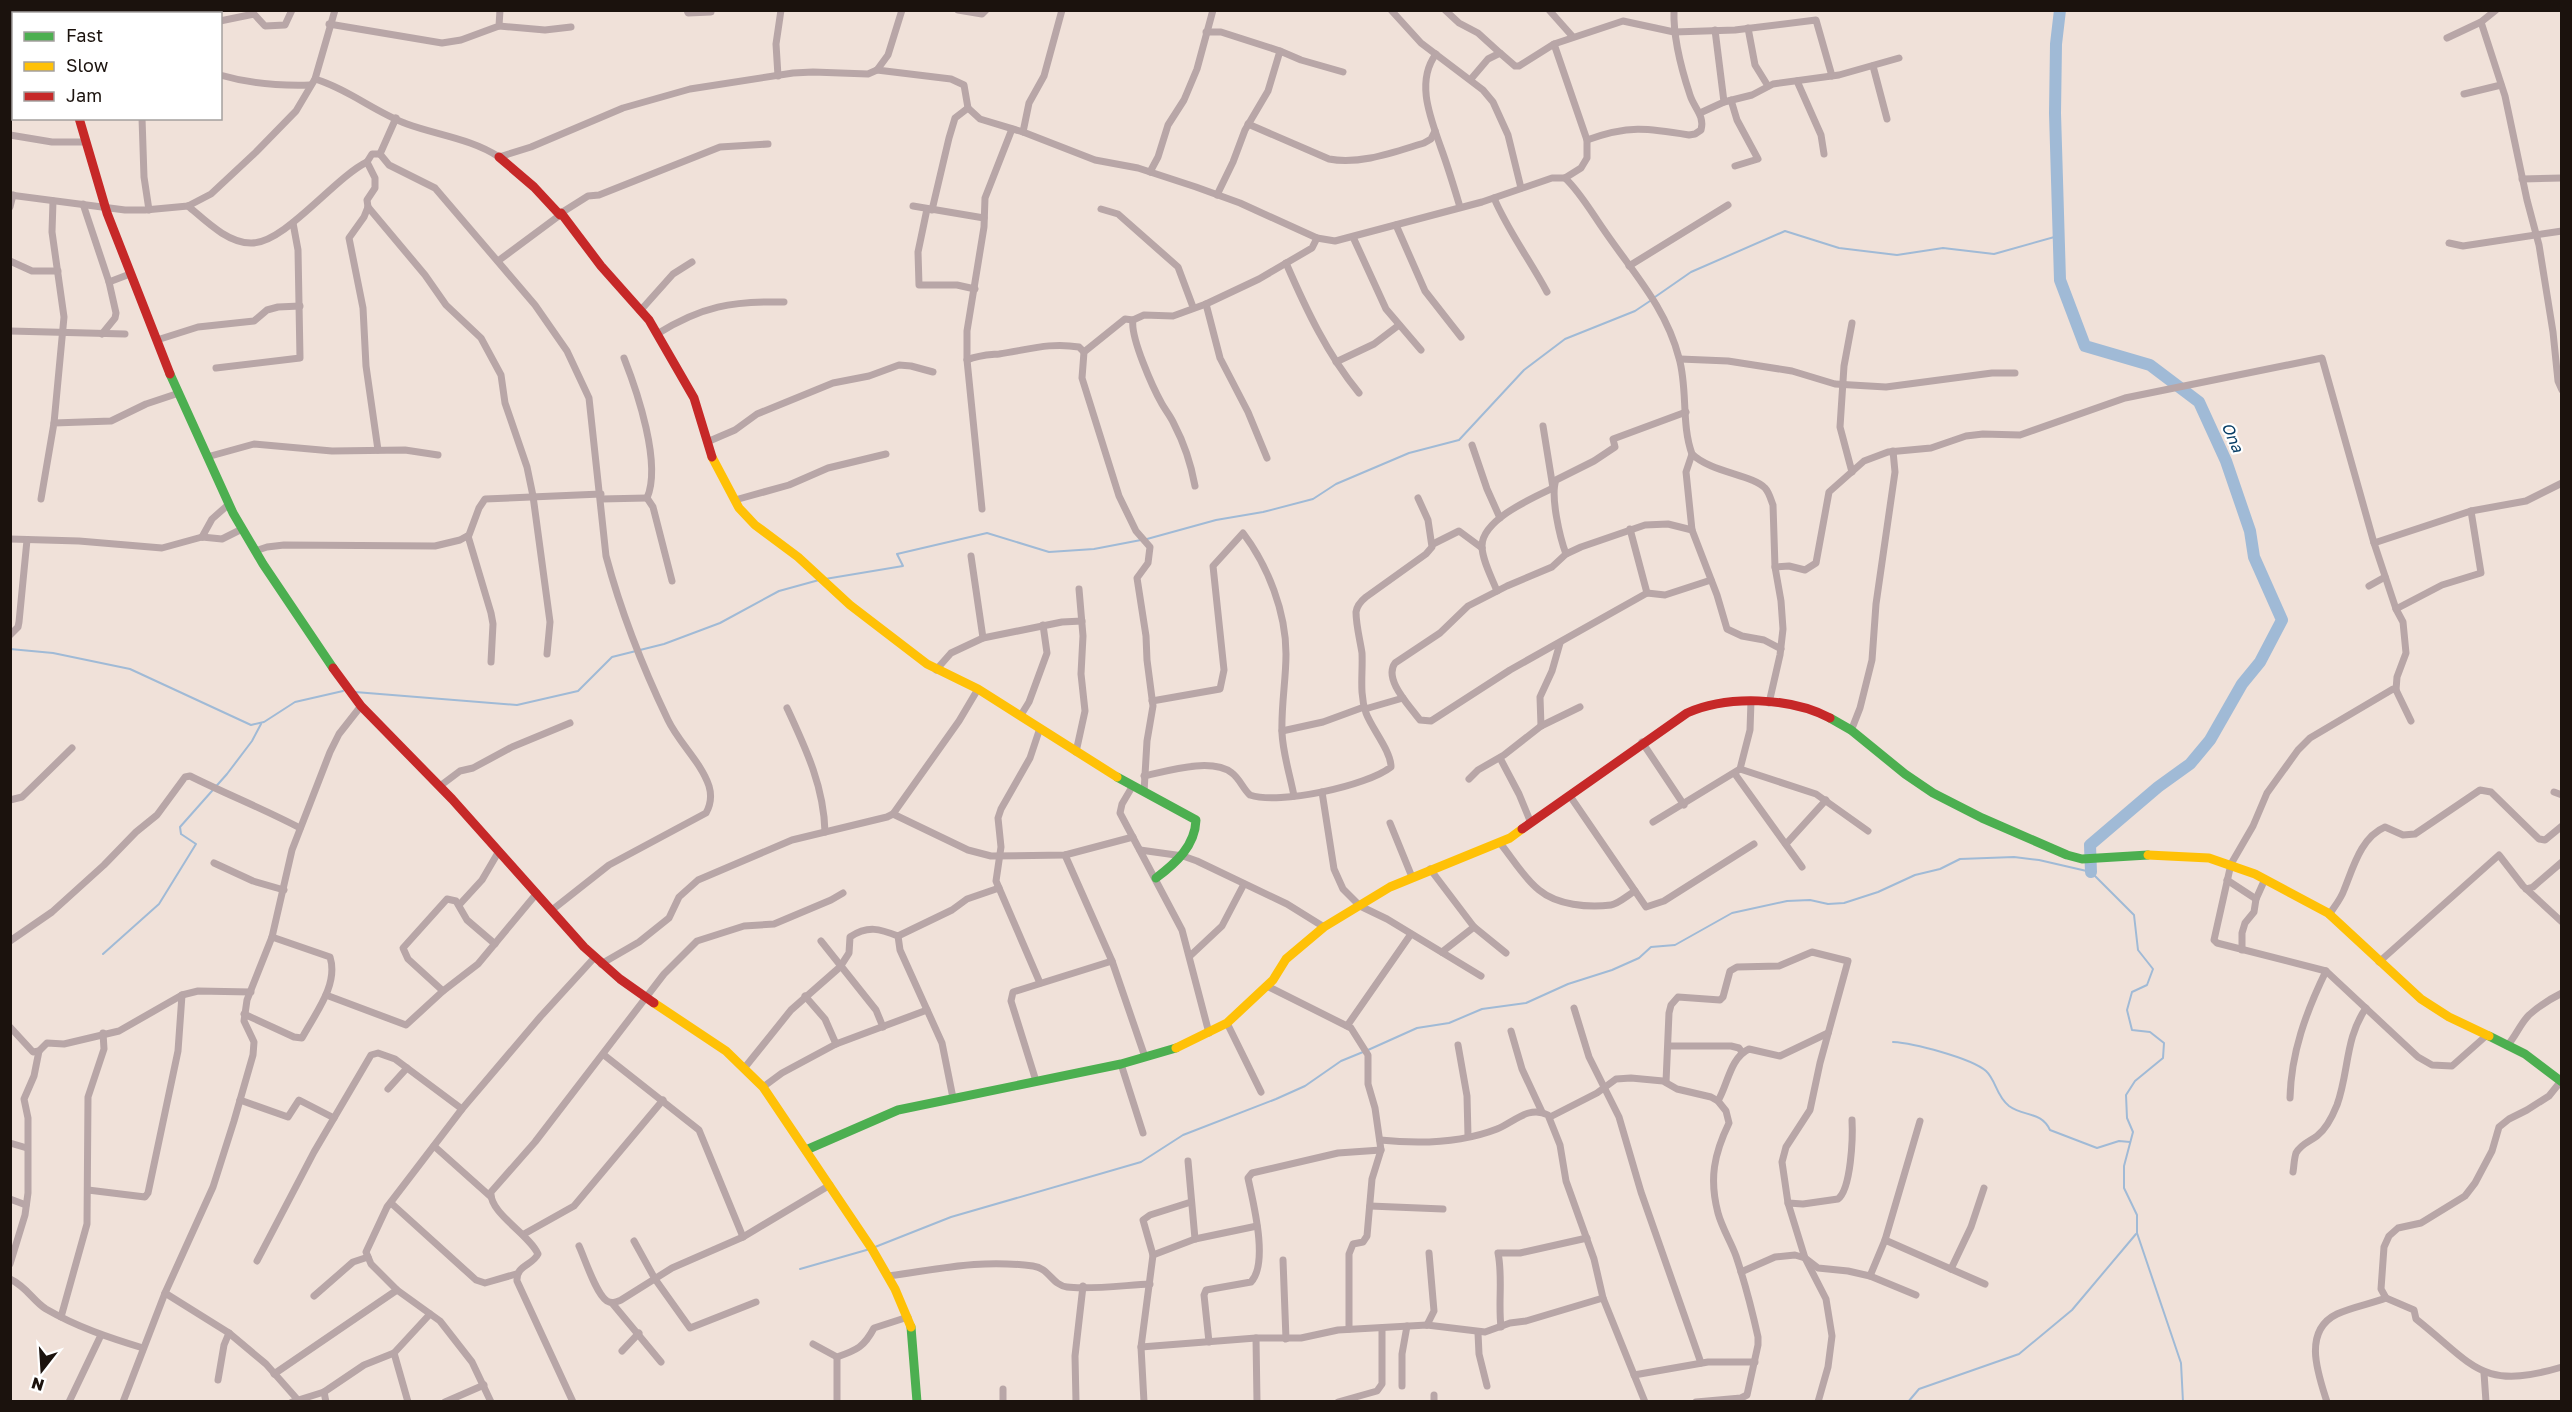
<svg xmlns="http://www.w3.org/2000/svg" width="2572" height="1412" font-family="'Golos Text',sans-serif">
  <rect width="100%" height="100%" fill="#f0e1d9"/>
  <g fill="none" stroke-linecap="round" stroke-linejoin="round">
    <g stroke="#a0bad6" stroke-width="2">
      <polyline points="1655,297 1691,272 1785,231 1839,248 1897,255 1943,248 1994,254 2058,236"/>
      <polyline points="1147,539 1216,520 1263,512 1313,499 1336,484 1409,453 1459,440 1524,370 1565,339 1635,311 1650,301"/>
      <polyline points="825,579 903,566 897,554 987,533 1049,552 1094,549 1141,540"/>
      <polyline points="10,649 53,653 130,669 251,725 264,722 295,702 343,691"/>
      <polyline points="355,692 517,705 578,691 612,657 664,644 720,623 779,591 819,580"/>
      <polyline points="103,954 159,904 196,844 181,834 180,827 227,774 252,741 261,724"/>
      <path d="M1893 1042C1913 1043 1971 1058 1986 1071 1996 1080 1996 1096 2009 1106 2024 1117 2041 1111 2050 1130L2097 1148 2119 1141 2130 1142"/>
      <polyline points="1368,1050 1417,1028 1449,1023 1482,1009 1526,1003 1568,984 1612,970 1639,958 1651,947 1675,945 1732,913 1787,901 1810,900 1828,904 1844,903 1878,892 1915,875 1940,869 1960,859 2014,857 2039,860 2091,872 2134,915 2138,950 2153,969 2147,985 2132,992 2127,1010 2132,1030 2150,1032 2164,1043 2163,1058 2135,1081 2126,1095 2127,1118 2133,1132 2124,1166 2124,1188 2137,1215 2137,1233 2181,1363 2183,1402"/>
      <polyline points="875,1247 951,1217 1141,1162 1183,1135 1276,1099 1305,1086 1341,1061 1363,1052"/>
      <polyline points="800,1269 870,1249"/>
      <polyline points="1908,1402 1919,1389 2019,1354 2072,1310 2136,1234"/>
    </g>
    <polyline stroke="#a0bad6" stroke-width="12" points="2060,10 2056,44 2055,113 2060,280 2085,346 2150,365 2199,402 2226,461 2250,531 2254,557 2282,620 2260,662 2242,684 2210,740 2190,764 2158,787 2090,845 2091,872"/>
    <g stroke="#b8a6a7" stroke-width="7">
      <polyline points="687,10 688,13 711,12"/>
      <polyline points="958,10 982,14 986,10"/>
      <polyline points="1391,10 1421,43 1483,90 1493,102 1508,135 1521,188"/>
      <polyline points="1445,10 1459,23 1478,33 1500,53"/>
      <polyline points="1549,10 1573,37"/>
      <polyline points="107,14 108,10"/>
      <polyline points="220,21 254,14 265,26 285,25 292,10"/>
      <polyline points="2481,22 2505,96 2527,200 2539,245 2553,332 2558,381 2562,390"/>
      <polyline points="329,24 442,43 461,40 499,26 500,10"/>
      <polyline points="499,26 545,30 571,27"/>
      <polyline points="1748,28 1755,65 1768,86"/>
      <polyline points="1715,30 1724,102"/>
      <polyline points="1206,32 1221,32 1280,51"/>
      <polyline points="2447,38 2481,22 2496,10"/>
      <path d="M1436 54C1415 82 1431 119 1441 148 1448 167 1454 187 1460 207"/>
      <polyline points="1873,66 1887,119"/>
      <polyline points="877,70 951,79 964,85 968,108 980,119 1023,132 1095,160 1138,168 1196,187 1240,203 1317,238 1335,241 1482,202 1552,178 1565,178 1581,168 1587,158 1587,140 1554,44"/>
      <path d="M220 75C251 84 278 86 310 85"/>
      <polyline points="778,76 776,44 781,10"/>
      <path d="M315 79C348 89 375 112 407 124 437 135 472 139 499 157L531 147 623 108 690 89 793 73 813 72 868 74 877 70 888 55 902 10"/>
      <polyline points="1471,79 1488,59 1500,53 1515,66 1519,66 1554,44 1623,21 1674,32 1735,30 1816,20 1832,76"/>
      <polyline points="1797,81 1821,135 1824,154"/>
      <polyline points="2464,94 2501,85"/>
      <polyline points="1731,100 1737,120 1758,159 1735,166"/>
      <polyline points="1700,113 1724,102 1752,95 1773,84 1839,75 1899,58"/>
      <polyline points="142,118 144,177 149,210"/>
      <path d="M1248 124 1329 159C1360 165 1394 152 1424 143L1431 139 1435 131"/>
      <polyline points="1023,132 1029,103 1044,76 1062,10"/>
      <polyline points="10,135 52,142 85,142"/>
      <path d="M1587 140C1628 125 1647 128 1689 135L1695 134 1701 130C1705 116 1694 108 1690 95 1681 68 1673 39 1674 10"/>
      <path d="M380 154 389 165 435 188 535 305 567 351 589 398 606 556C621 612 643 668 668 720 679 743 701 762 709 786 712 796 711 804 706 813L609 865 552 910"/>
      <polyline points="380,154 396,118"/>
      <polyline points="1150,172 1158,157 1168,125 1184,100 1197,69 1213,10"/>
      <path d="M1565 178C1581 193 1593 215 1606 233 1635 275 1666 308 1679 358 1688 389 1681 424 1692 454 1710 472 1753 475 1765 488 1769 492 1771 500 1773 505L1775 567 1781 601 1783 629 1780 655 1769 703"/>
      <polyline points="2522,179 2562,178"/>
      <polyline points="10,195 125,210 145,210 188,206 211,194 256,152 296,111 315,79 335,10"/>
      <polyline points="1217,195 1233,162 1245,130 1268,91 1280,51 1301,60 1343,72"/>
      <path d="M1494 198C1508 231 1530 260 1547 292"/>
      <polyline points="53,201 52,232 64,317 54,423"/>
      <polyline points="83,204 109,282 116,313 115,318 102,334"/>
      <path d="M188 206C205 220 227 243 251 243 284 244 334 178 367 162"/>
      <polyline points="913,206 984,218"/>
      <polyline points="10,207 13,195"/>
      <polyline points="368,207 425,275 446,305 481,338 501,375 505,403 527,467 533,496 550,622 547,654"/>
      <polyline points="927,209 918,252 919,285 957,285 975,289"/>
      <polyline points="1101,209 1118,214 1178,267 1193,307"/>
      <polyline points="932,210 949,138 955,118 968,108"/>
      <polyline points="561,213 588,196 599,195 720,147 768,144"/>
      <polyline points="1396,225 1425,291 1461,337"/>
      <polyline points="1353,237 1386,309 1421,350"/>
      <polyline points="2449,243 2463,246 2562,231"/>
      <polyline points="10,261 32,271 58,271"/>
      <polyline points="498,261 560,215"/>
      <path d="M1286 263C1306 309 1327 354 1359 393"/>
      <polyline points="1629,266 1728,205"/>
      <polyline points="109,282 130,274"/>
      <polyline points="1206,304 1220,358 1248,412 1267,458"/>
      <polyline points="640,311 673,274 692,262"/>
      <polyline points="1133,320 1125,319 1084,352 1082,378 1119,496 1136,531 1150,547 1148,563 1137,578 1146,636 1147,660 1153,706 1147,741 1144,792"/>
      <polyline points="10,331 125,334"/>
      <path d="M657 334C702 306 732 301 784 302"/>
      <polyline points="157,340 198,327 254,321 267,310 278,307 300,306"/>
      <path d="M624 358C637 391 662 464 647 498"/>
      <polyline points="1680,359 1728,361 1792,371 1835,384 1886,387 1992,373 2015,373"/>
      <path d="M967 360C979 355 987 355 999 354 1028 350 1049 342 1079 347L1084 352"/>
      <polyline points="1336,362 1374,344 1399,325"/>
      <polyline points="216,368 300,358 298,250 293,223"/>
      <polyline points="707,442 735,430 757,414 833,383 869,376 899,365 911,366 933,372"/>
      <polyline points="1472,445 1487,489 1500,518"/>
      <polyline points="378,450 366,366 363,308 349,238 364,217 368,207 367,200 375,188 375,178 367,162 372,154 380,154"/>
      <polyline points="1692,454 1686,472 1692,530 1717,595 1727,629 1742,636 1764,640 1781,649"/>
      <polyline points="207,457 254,444 332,451 405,450 438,455"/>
      <polyline points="1852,472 1840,427 1844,366 1852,323"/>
      <path d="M1195 486C1191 464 1184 443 1174 424 1171 417 1166 411 1162 404 1153 388 1130 337 1133 320L1144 315 1173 316 1206 304 1259 279 1312 248 1317 238"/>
      <polyline points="647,498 653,507 672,581"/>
      <polyline points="41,499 54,423 111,421 146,404 179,393"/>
      <polyline points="601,499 647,498"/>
      <polyline points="735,500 789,485 828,468 886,454"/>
      <polyline points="982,509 967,360 967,331 984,227 985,198 1012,129"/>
      <polyline points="1630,529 1647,593"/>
      <path d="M1692 530 1668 524 1645 525 1581 547 1566 554 1552 567 1507 586 1468 606 1440 633 1395 663C1384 678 1406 702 1416 715L1420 720 1431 721 1510 670 1647 593 1665 595 1711 580"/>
      <polyline points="468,536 491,613 493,624 491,662"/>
      <polyline points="202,537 212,519 229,504"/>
      <polyline points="10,539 79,541 162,548 202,537 222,539 242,529"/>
      <polyline points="2374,543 2471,511 2526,501 2562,483"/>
      <polyline points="1433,544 1459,531 1482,548"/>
      <polyline points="255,551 267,547 284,545 435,546 460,540 469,535 479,508 485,499 601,494"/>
      <path d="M1566 554C1560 538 1550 496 1556 480L1594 461 1615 447 1613 439 1686 412"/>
      <polyline points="971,556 983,638"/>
      <polyline points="1775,567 1789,566 1805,570 1816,563 1829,492 1864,461 1888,452 1931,448 1966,436 1983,434 2020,435 2125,398 2322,358 2374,543 2396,609 2403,622 2406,653 2397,677 2396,690 2411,721"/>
      <polyline points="2369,586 2385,577"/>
      <path d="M1497 591C1492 578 1482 560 1482 546 1482 520 1532 498 1553 488L1543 426"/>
      <polyline points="2396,609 2442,585 2481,573 2471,511"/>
      <polyline points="10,635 18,627 19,622 27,540"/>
      <polyline points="936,670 951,653 983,638 1062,622 1082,621"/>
      <polyline points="2396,690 2393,689 2310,738 2298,750 2267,793 2253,826 2231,864 2214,940 2217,943 2326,971 2418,1057 2432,1065 2452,1066 2487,1035"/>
      <path d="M1152 701 1220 689 1224 670 1213 566 1243 533C1268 566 1286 612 1286 654 1286 680 1281 706 1282 733 1283 754 1290 775 1294 796"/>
      <path d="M787 708C806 749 824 787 825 832"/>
      <polyline points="1365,709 1403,698"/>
      <polyline points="1021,715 1029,702 1047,653 1043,625"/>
      <polyline points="1541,726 1540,697 1552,671 1560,643"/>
      <polyline points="1040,728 1030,758 1001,809 998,818 1001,847 996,881 1040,983"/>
      <polyline points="1282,731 1323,722 1364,707"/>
      <polyline points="1851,731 1860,708 1872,660 1876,604 1895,472 1893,451"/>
      <polyline points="1642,742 1684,805"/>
      <polyline points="1076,752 1085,711 1081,674 1083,636 1079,589"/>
      <polyline points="1500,758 1519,794 1531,823"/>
      <polyline points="1740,769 1816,794 1868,831"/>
      <polyline points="1735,774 1802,867"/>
      <path d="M1144 776C1167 771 1212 757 1232 773 1240 779 1243 789 1250 795 1279 805 1367 786 1391 767 1391 751 1372 729 1366 713 1359 693 1363 673 1362 653 1360 640 1356 625 1356 612 1357 605 1361 601 1366 597L1426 554 1432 547 1428 520 1418 498"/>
      <polyline points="1469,779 1478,770 1504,755 1541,726 1580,707"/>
      <polyline points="440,786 460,771 473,768 512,747 570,723"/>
      <polyline points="1132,787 1122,804 1120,813 1182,930 1209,1033"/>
      <polyline points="1322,792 1334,869 1343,889 1360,906 1387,919 1481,976"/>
      <polyline points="2554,792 2562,795"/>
      <polyline points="1570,796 1646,907 1664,901 1754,844"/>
      <polyline points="10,800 22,797 72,748"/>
      <polyline points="893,814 968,850 991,856 1065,855 1133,837"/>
      <polyline points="1653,822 1740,769 1750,730 1751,701"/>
      <polyline points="1390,823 1412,877"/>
      <path d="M1500 843C1513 859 1523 877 1539 890 1557 905 1588 908 1611 905 1618 904 1628 895 1635 891"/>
      <polyline points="1786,844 1826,800"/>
      <polyline points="1140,850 1183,856 1197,861 1287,904 1324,927"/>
      <polyline points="1065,855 1112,961 1145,1057"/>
      <polyline points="214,863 253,881 284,890"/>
      <polyline points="1430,869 1474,927 1506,953"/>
      <polyline points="2227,880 2256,899"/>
      <polyline points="2526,889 2533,887 2562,862"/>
      <polyline points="460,904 482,880 499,851"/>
      <path d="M2329 915C2334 907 2341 899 2344 890 2353 868 2361 837 2385 827L2403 835 2415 834 2480 790 2491 792 2539 839 2545 840 2562 826"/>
      <polyline points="898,936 900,950 942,1043 953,1098"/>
      <polyline points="898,936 952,910 967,899 999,888"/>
      <path d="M10 941 52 912 104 865 136 832 157 815 185 777 190 776C226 794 264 809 300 828"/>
      <polyline points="821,941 876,1010 883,1027"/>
      <polyline points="2242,950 2242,933 2245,923 2254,912 2256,899 2265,879"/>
      <polyline points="1442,952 1474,927"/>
      <polyline points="1190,956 1222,926 1244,884"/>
      <polyline points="2379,962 2499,855 2523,886 2562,922"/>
      <polyline points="601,964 639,942 669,918 679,897 698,880 792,840 887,817 893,814 959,721 978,689"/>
      <polyline points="1267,986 1351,1028 1368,1055 1368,1084 1375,1108 1381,1150 1372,1179 1367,1236 1363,1242 1353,1244 1349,1254 1349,1329"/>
      <polyline points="443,991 408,959 403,948 447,899 456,901 467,920 495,944"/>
      <polyline points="326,995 406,1025 443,991 478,964 537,893"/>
      <polyline points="805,996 825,1019 836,1044"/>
      <polyline points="1574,1008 1589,1057 1619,1117 1641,1192 1701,1363"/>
      <path d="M244 1014 294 1037 302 1038C314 1015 339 985 330 957L272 937"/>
      <polyline points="1227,1023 1261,1092"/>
      <polyline points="1347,1026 1411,934"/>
      <polyline points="10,1027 33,1052 39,1051 47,1043 64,1044 119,1031 182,995 198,991 251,992"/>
      <polyline points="1511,1031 1522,1069 1542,1112"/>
      <polyline points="1458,1045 1467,1096 1468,1136"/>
      <polyline points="1669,1046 1731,1046 1739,1048 1742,1052"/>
      <path d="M2507 1046C2516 1036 2520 1024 2529 1015 2538 1007 2552 998 2562 993"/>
      <polyline points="604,1055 699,1130 743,1237"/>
      <polyline points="1121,1064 1143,1133"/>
      <path d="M746 1066 791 1010 840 967 849 953 850 937C868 925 880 929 898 936"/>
      <polyline points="1036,1081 1011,1001 1013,992 1112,961"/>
      <path d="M2561 1081 2549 1096 2527 1110 2509 1119 2499 1127 2492 1151 2475 1183 2465 1196 2421 1223 2398 1228 2389 1236 2384 1247 2381 1289 2386 1298 2414 1310 2416 1319C2475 1366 2481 1391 2562 1367"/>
      <polyline points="1666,1082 1669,1013 1671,1005 1678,997 1720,1000 1723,997 1730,971 1737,967 1779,966 1812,952 1848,961 1820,1063 1810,1110 1786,1147 1782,1162 1788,1203 1805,1258 1826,1299 1832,1336 1828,1367 1818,1402"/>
      <polyline points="763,1087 782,1073 836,1044 927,1010"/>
      <polyline points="388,1089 407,1068"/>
      <path d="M2290 1098C2291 1053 2306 1012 2326 971"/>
      <polyline points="240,1100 288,1117 299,1100 334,1118"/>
      <path d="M1718 1101C1728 1084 1730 1058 1749 1049L1780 1056 1828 1033"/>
      <path d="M1550 1117 1597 1093 1616 1079 1631 1078 1663 1081 1677 1089 1711 1097 1718 1101 1726 1111 1729 1123C1714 1154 1709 1179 1718 1213 1722 1228 1731 1242 1736 1256 1745 1283 1752 1310 1758 1337V1345L1747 1395 1741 1398 1696 1402"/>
      <path d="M1380 1140C1418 1144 1461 1143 1497 1129 1514 1122 1529 1105 1548 1115L1560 1145 1566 1181 1594 1259 1603 1298 1645 1402"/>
      <polyline points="10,1143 27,1148"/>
      <polyline points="434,1146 491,1197"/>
      <polyline points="1188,1161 1195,1239"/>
      <path d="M2293 1172C2294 1166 2294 1159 2296 1153 2301 1144 2309 1142 2317 1136 2326 1129 2333 1115 2337 1105 2349 1072 2345 1038 2366 1008"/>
      <polyline points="88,1190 145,1197 148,1193 178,1051 182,995"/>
      <polyline points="10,1199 26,1205"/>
      <polyline points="391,1203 476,1280 485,1283 516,1274"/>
      <path d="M1788 1203 1803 1204 1838 1199C1851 1189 1853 1138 1852 1120"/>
      <polyline points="1370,1206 1443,1209"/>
      <polyline points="524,1234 574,1206 663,1100"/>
      <polyline points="1885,1240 1985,1284"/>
      <polyline points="634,1241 655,1279 690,1328 756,1302"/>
      <path d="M579 1246C585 1259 596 1294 607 1301 612 1304 616 1302 621 1300L672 1268 743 1237 830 1185"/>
      <polyline points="1153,1255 1195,1239 1257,1226"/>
      <polyline points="1283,1260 1286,1339"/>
      <polyline points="257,1261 314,1152 371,1055 378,1053 395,1059 462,1109"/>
      <polyline points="10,1264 25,1215 28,1193 28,1118 24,1099 34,1076 39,1051"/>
      <polyline points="1951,1269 1971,1227 1984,1188"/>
      <polyline points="1741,1272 1775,1257 1795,1255 1805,1258 1818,1268 1848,1271 1870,1276 1916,1295"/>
      <path d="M888 1276C940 1269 979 1259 1033 1266 1049 1268 1052 1285 1067 1287 1088 1290 1127 1285 1150 1284"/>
      <polyline points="1870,1276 1885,1240 1920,1121"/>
      <path d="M10 1279C27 1287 33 1301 46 1309 77 1327 110 1338 143 1348"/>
      <polyline points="165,1293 229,1333 266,1364 297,1399"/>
      <polyline points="314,1296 353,1262 368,1257"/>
      <polyline points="612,1303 661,1362"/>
      <polyline points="61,1317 87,1224 88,1097 104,1049 103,1033"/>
      <polyline points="1427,1325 1434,1311 1429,1253"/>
      <path d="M1501 1327C1498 1302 1503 1277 1498 1253H1520L1587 1238"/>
      <polyline points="1478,1333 1479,1354 1487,1386"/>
      <polyline points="1256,1338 1257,1402"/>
      <path d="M1209 1342 1204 1295 1206 1290 1251 1282C1269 1263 1253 1202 1248 1178L1252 1173 1338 1153 1381 1150"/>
      <path d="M813 1344 837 1357C857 1350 864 1347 874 1328L908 1317"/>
      <polyline points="1141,1347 1256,1338 1301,1338 1338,1330 1427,1325 1485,1332 1510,1323 1526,1321 1603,1298"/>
      <polyline points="622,1351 639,1333"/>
      <polyline points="837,1357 837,1402"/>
      <polyline points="2484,1373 2486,1402"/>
      <polyline points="274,1374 397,1290"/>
      <polyline points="1634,1375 1708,1362 1755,1362"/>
      <polyline points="218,1380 224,1345 229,1333"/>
      <polyline points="1402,1386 1402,1354 1407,1326"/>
      <polyline points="1003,1389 1003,1402"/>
      <polyline points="324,1392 326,1402"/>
      <polyline points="69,1402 101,1335"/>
      <polyline points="123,1402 165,1293 213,1187 234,1121 253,1055 254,1042 244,1021 247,1000 272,937 292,850 330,752 339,734 361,706"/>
      <polyline points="292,1402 324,1392 364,1365 394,1353"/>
      <polyline points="408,1402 394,1353 430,1314"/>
      <polyline points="445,1402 484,1385"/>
      <polyline points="491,1402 472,1362 440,1321 397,1290 371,1264 366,1252 387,1207 462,1109 541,1016 595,957"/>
      <path d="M573 1402 517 1281C516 1265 532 1266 538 1254 529 1234 489 1213 491 1192L535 1142 664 974 697 941 744 926 774 924 831 900 843 893"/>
      <polyline points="1076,1402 1075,1356 1083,1286"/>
      <polyline points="1144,1402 1141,1347 1153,1255 1143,1220 1150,1215 1191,1202"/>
      <polyline points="1338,1402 1377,1391 1382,1384 1382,1328"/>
      <polyline points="1434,1402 1434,1395"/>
      <path d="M2327 1402C2318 1374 2302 1331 2337 1314 2352 1307 2370 1304 2386 1298"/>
    </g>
    <g stroke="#4caf50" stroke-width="9">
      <polyline points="52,10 53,14"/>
      <polyline points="10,73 14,62"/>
      <polyline points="170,374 233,513 263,564 333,668"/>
      <polyline points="1830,718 1851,730 1905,774 1933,793 1982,818 2067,855 2082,859 2148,855"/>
      <path d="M1117 777 1196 820C1195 846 1176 863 1156 878"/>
      <polyline points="2489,1036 2525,1054 2562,1082"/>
      <polyline points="806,1150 898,1110 1121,1064 1176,1048"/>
      <polyline points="911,1327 917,1402"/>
    </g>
    <g stroke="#ffc107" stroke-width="9">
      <polyline points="712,457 739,508 755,525 798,557 850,605 927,664 978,689 1117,777"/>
      <polyline points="2148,855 2209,858 2255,874 2328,913 2421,999 2449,1017 2489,1036"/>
      <polyline points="654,1003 726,1051 763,1087 872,1249 895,1289 911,1327"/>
      <polyline points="1176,1048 1227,1023 1273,980 1286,959 1324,927 1390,887 1510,838 1522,829"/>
    </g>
    <g stroke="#c62828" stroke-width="9">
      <polyline points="26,12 40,11"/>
      <polyline points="79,118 107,213 170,374"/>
      <polyline points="499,157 534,187 560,215 561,213 601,266 649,320 694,398 712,457"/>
      <polyline points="333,668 361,706 452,799 584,947 620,979 654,1003"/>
      <path d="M1522 829 1687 713C1727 695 1790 697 1830 718"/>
    </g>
  </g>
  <g text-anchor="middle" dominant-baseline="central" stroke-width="4.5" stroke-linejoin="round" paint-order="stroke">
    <g font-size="16" font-style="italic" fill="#063c64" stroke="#fff">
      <text transform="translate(2233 437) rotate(66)">Ona</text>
    </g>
  </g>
  <rect width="2572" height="1412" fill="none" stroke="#1b120d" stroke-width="24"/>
  <rect x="12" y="12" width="210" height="108" fill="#ffffff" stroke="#a4a09e" stroke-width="1.5"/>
  <rect x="24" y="32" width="30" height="9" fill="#4caf50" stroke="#a4a09e" stroke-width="1.5"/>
  <text x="66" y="42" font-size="18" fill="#1b120d">Fast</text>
  <rect x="24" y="62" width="30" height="9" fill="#ffc107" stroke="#a4a09e" stroke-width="1.5"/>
  <text x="66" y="72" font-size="18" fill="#1b120d">Slow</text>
  <rect x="24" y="92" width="30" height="9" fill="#c62828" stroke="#a4a09e" stroke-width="1.5"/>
  <text x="66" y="102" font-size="18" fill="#1b120d">Jam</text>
  <g transform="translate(42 1370) rotate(197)" stroke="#ffffff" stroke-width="4.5" paint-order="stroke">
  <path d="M0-4.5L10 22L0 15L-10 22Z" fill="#1b120d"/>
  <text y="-9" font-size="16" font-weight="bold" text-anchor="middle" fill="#1b120d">N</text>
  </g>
</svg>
